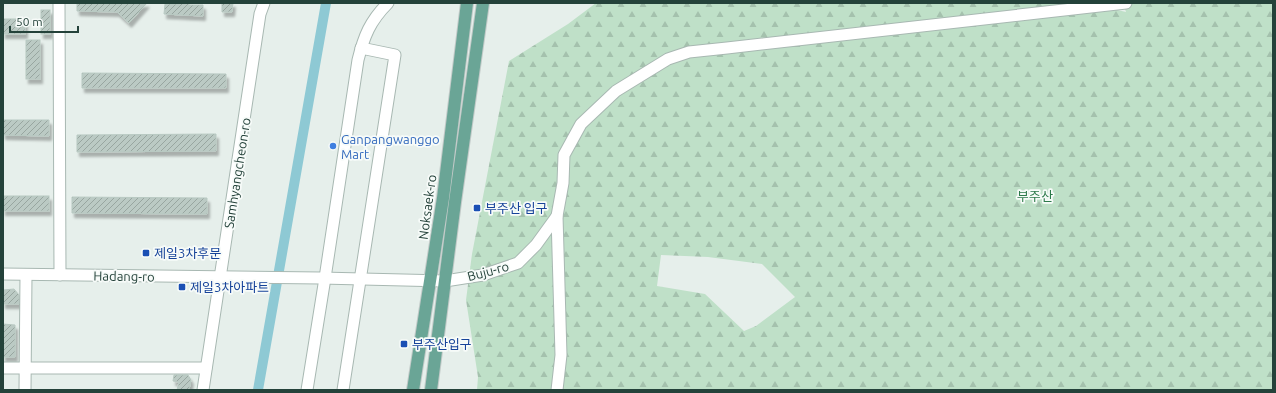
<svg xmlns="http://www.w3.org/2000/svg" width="1276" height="393" font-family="Ubuntu,'Noto Sans KR',sans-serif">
  <defs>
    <pattern id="forest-firs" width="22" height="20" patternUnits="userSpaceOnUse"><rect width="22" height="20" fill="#bfe0c8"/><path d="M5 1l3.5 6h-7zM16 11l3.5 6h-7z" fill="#a4c1ad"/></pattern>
    <pattern id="building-hatch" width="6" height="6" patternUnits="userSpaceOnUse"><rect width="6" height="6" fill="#bbcac4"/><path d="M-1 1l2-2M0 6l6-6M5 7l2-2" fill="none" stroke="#98a6a0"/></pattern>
    <filter id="shadow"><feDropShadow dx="2.5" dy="4.5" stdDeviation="1" flood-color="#0004"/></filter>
  </defs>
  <rect width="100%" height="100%" fill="#e6efeb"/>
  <path fill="url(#forest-firs)" fill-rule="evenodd" d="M596 3H1087L1126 12 1123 3H1273V390H477L478 377 466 300 472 254 509 61 568 24ZM661 255 708 257 762 264 795 297 756 326 744 331 705 294 657 286Z"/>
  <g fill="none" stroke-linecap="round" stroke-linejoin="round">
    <polyline stroke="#8ec9d4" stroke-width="10" points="258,390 326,3"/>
  </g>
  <g fill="url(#building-hatch)" stroke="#b8c9c2" filter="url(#shadow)">
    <polygon points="77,3 147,3 129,23 117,12 77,11"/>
    <polygon points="179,3 189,3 189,5 203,5 203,16 164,14 165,4 179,4"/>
    <polygon points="222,3 233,3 232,12 222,12"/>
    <rect x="41" y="10" width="9" height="24"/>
    <rect x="3" y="19" width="22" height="15"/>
    <rect x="26" y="40" width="14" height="39"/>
    <polygon points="82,73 226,74 226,88 82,88"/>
    <polygon points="3,120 49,120 49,136 3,135"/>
    <polygon points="216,134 216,151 77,152 77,135"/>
    <rect x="3" y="196" width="46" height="15"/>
    <polygon points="72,197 207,198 207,214 72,213"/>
    <polygon points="14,289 19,295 19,304 3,304 3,290"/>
    <polygon points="3,324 15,325 15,357 3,357"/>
    <polygon points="174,375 188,375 191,380 189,390 177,390 179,382 173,381"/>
  </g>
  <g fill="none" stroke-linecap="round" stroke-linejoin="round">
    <defs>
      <g id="minor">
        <polyline points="59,3 60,275"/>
        <polyline points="3,274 321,278 445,281 483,275 518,263 536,245 557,216"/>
        <polyline points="3,368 206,368"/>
        <polyline points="25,390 26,275"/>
        <polyline points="203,390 260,14 264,3"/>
        <path d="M307 390 325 278 358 60C364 36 370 21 388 3"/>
        <polyline points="343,390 395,55 361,48"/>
        <polyline points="557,390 561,355 557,216 563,183 564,155 581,124 616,91 668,59 689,52 727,48 1126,3"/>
      </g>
      <g id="major">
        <polyline points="413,390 443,198 467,3"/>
        <polyline points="431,390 455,202 483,3"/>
      </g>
    </defs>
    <use href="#minor" stroke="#a8b8b2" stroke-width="13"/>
    <use href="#major" stroke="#c2cac8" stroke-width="14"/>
    <use href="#minor" stroke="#fff" stroke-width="11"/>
    <use href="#major" stroke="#6aa596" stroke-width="12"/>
  </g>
  <circle fill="#3f7fe0" stroke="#f7fbf9" stroke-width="1.5" cx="333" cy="146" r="4"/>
  <g fill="#1a4fb4" stroke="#f7fbf9" stroke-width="1.5">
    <rect x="473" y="204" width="8" height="8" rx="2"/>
    <rect x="142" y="249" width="8" height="8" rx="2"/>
    <rect x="178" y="283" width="8" height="8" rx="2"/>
    <rect x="400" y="340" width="8" height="8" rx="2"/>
  </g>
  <g text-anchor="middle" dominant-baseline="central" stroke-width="3.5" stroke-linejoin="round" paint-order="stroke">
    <g font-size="13" fill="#366cbe" stroke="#f7fbf9" text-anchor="start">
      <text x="341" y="139">Ganpangwanggo<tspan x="341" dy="15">Mart</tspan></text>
    </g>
    <g font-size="13" fill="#24423a" stroke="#f7fbf9">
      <text transform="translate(237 173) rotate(-81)">Samhyangcheon-ro</text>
      <text transform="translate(427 207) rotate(-82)">Noksaek-ro</text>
      <text transform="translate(488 271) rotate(-15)">Buju-ro</text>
      <text transform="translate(124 276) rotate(1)">Hadang-ro</text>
    </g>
    <g font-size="13" fill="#2d7a4b" stroke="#f7fbf9">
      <text x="1035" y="196">부주산</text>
    </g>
    <g font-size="13" fill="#164399" stroke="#f7fbf9" text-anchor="start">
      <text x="485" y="208">부주산 입구</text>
      <text x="154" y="253">제일3차후문</text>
      <text x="190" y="287">제일3차아파트</text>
      <text x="412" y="344">부주산입구</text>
    </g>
  </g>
  <rect width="1276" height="393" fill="none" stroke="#24423a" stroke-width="8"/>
  <path d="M10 26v6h68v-6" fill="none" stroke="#24423a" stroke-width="2"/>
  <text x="16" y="26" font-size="12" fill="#24423a" stroke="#f7fbf9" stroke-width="3" paint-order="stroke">50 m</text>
</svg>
